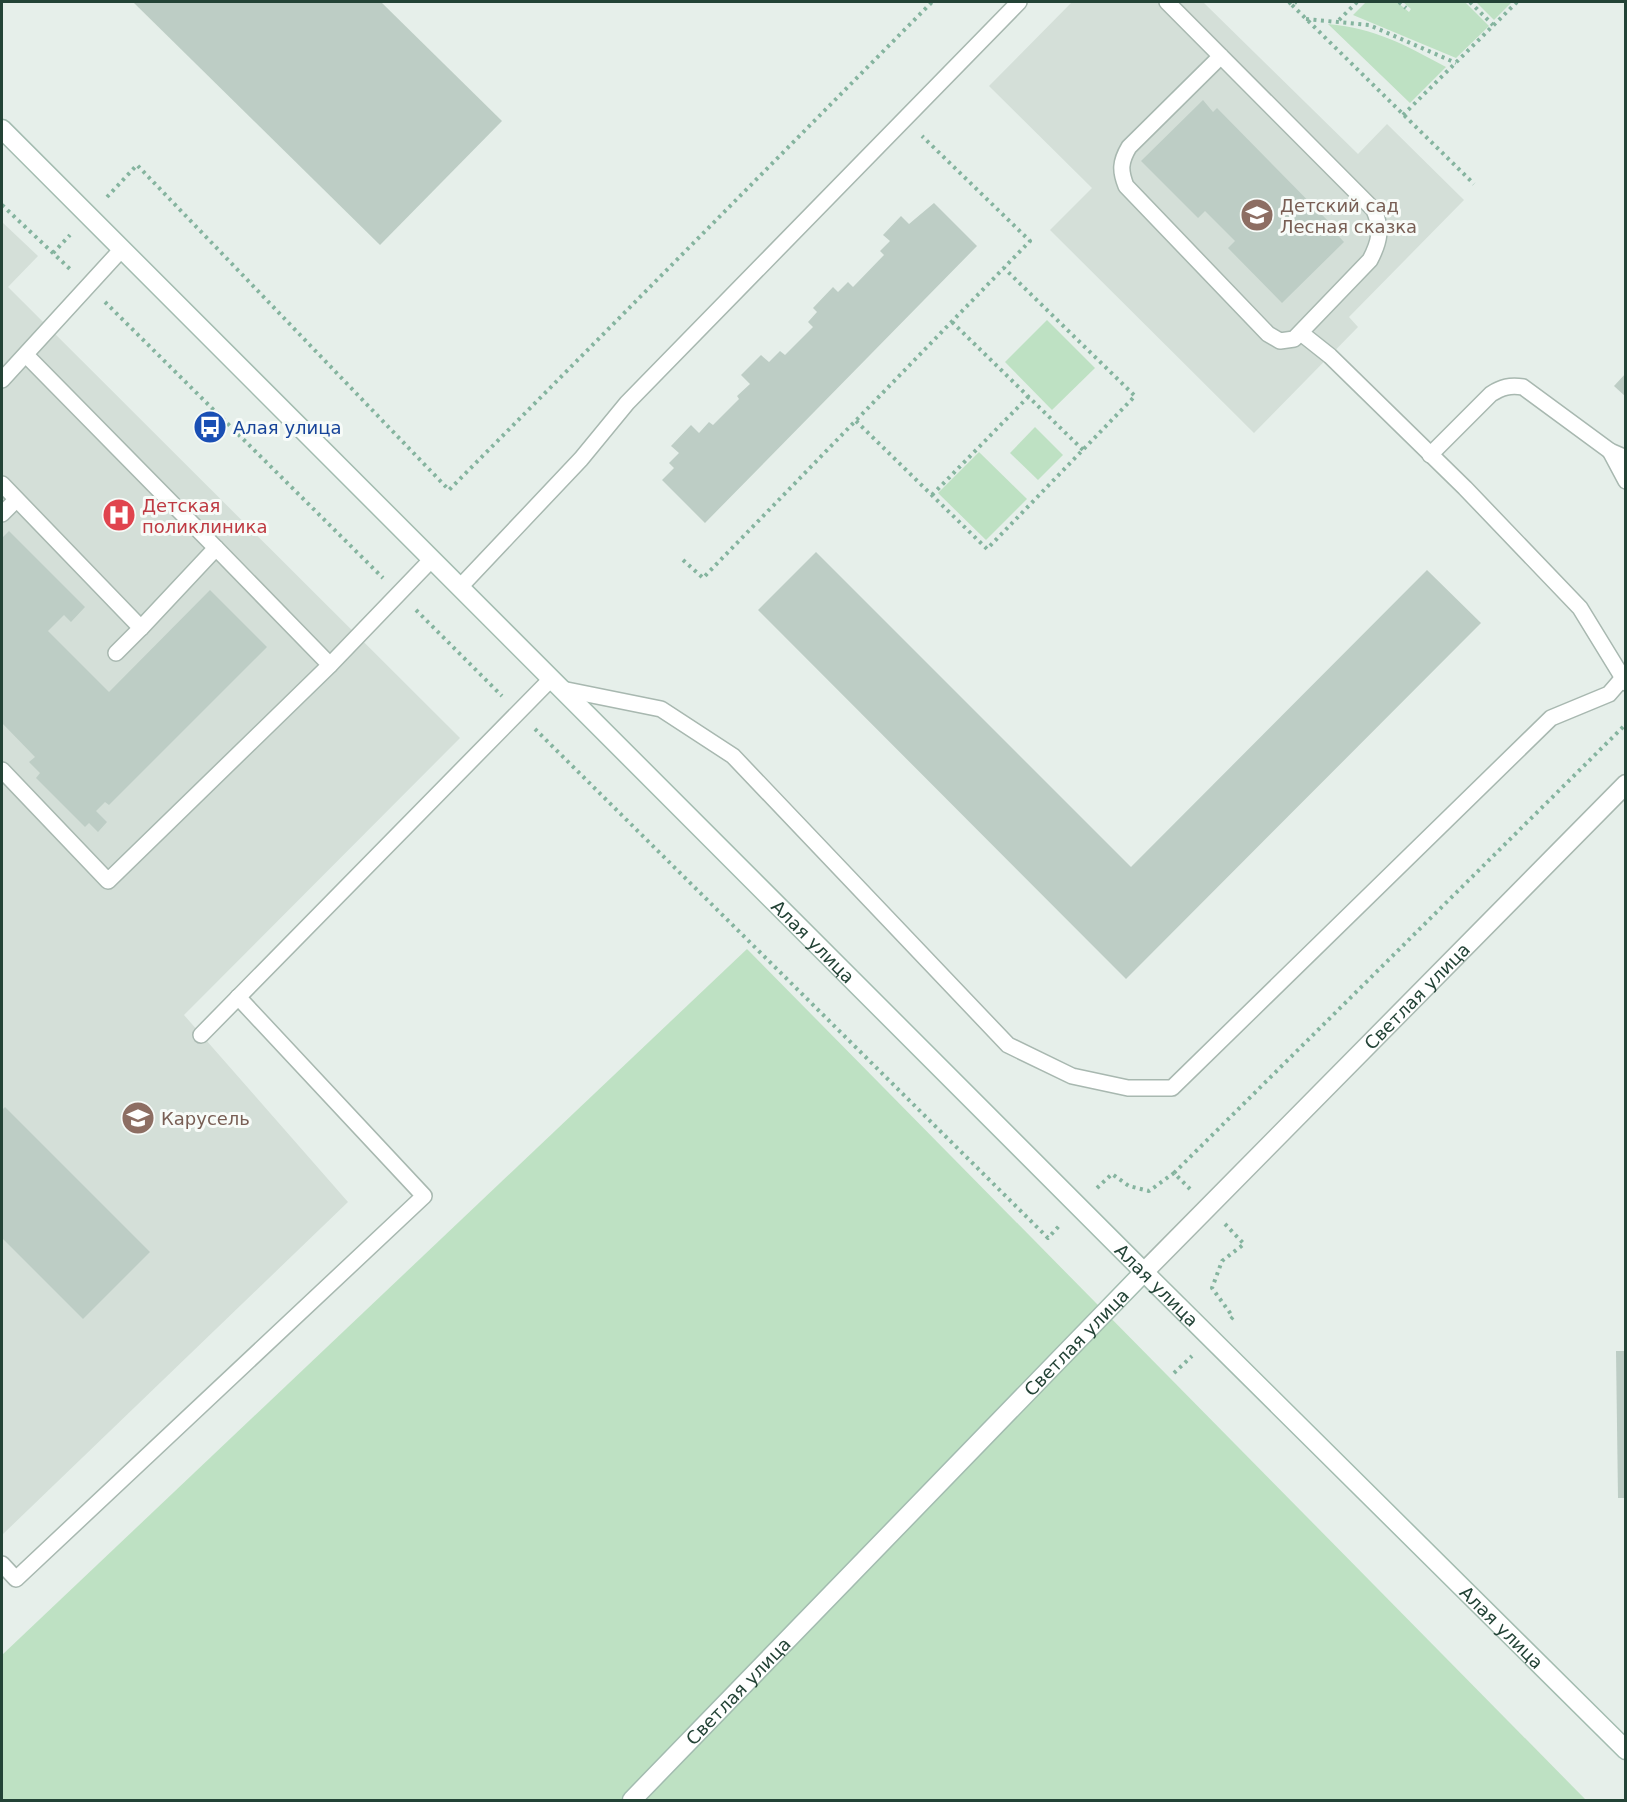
<svg xmlns="http://www.w3.org/2000/svg" width="1627" height="1802" font-family="'DejaVu Sans',sans-serif">
  <rect width="100%" height="100%" fill="#e6efea"/>
  <g fill="#d4dfd8">
    <polygon points="1072,2 1203,2 1358,154 1387,124 1464,200 1349,317 1358,327 1254,433 1050,230 1092,188 989,86"/>
    <polygon points="2,222 38,256 8,287 460,738 184,1015 348,1202 2,1535"/>
  </g>
  <g fill="#bee1c3">
    <polygon points="1366,2 1397,2 1409,12 1411,9 1403,2 1465,2 1489,26 1456,58 1353,15"/>
    <polygon points="1476,2 1512,2 1494,20"/>
    <path d="M1328 24C1377 29 1403 44 1446 67L1410 103Z"/>
    <polygon points="1047,320 1095,368 1052,410 1005,362"/>
    <polygon points="1035,427 1063,455 1038,480 1010,453"/>
    <polygon points="979,452 1027,499 986,540 938,493"/>
    <polygon points="747,949 1586,1800 2,1800 2,1655"/>
  </g>
  <g fill="#bdcdc5">
    <polygon points="133,2 381,2 502,121 380,245"/>
    <polygon points="1203,100 1213,112 1217,108 1334,227 1332,229 1344,242 1282,303 1228,248 1235,241 1205,211 1198,218 1141,161"/>
    <polygon points="934,203 977,246 705,523 662,480 674,468 669,463 679,453 671,446 691,425 699,433 709,422 713,425 739,399 737,396 750,384 741,375 761,355 769,362 780,351 785,355 813,327 808,322 817,312 813,308 833,287 838,292 848,282 853,287 884,255 880,251 890,241 883,235 901,216 909,224"/>
    <polygon points="1626,373 1626,397 1614,386"/>
    <polygon points="9,531 85,607 71,622 64,615 48,631 109,692 210,590 267,647 109,805 105,802 96,811 107,822 98,832 89,823 85,827 36,778 40,773 29,762 35,757 2,723 2,538"/>
    <polygon points="816,552 1131,867 1427,570 1481,623 1126,979 758,610"/>
    <polygon points="5,1107 150,1252 83,1319 2,1238 2,1110"/>
    <polygon points="1616,1351 1626,1351 1626,1498 1618,1498"/>
  </g>
  <g fill="none" stroke-linecap="round" stroke-linejoin="round">
    <defs>
      <g id="service">
        <path d="M1167 2 1374 210C1382 229 1380 241 1370 260L1294 339 1280 341 1268 334 1126 186C1120 171 1120 162 1129 147L1221 56"/>
        <polyline points="1301,333 1330,356 1465,488 1580,608 1626,683"/>
        <polyline points="26,355 216,548"/>
        <polyline points="2,380 121,250"/>
        <polyline points="1610,451 1626,481"/>
        <path d="M1430 455 1491 394C1502 387 1510 385 1523 387L1610 451 1626 458"/>
        <polyline points="2,484 141,628 216,548 330,665 108,881 2,770"/>
        <polyline points="2,514 16,500"/>
        <polyline points="460,587 581,459 627,403 1019,2"/>
        <polyline points="116,653 141,628"/>
        <polyline points="330,665 432,559"/>
        <polyline points="562,689 661,709 733,756 1008,1045 1072,1076 1128,1088 1172,1088 1551,718 1609,694 1622,679"/>
        <polyline points="201,1035 551,679"/>
        <polyline points="2,1564 16,1579 424,1196 238,997"/>
      </g>
      <g id="minor">
        <path id="s1" d="M1144 1272 1626 784"/>
      </g>
      <g id="secondary">
        <path id="s2" d="M2 129 1144 1272 1626 1750"/>
        <path id="s3" d="M632 1800 1144 1272"/>
      </g>
    </defs>
    <use href="#service" stroke="#a8b8b0" stroke-width="18"/>
    <use href="#minor" stroke="#a8b8b0" stroke-width="21"/>
    <use href="#secondary" stroke="#a3bcb0" stroke-width="21"/>
    <g stroke="#85b49f" stroke-width="4" stroke-dasharray="3 4.5" stroke-linecap="butt">
      <polyline points="1289,2 1292,5 1296,2"/>
      <polyline points="1399,2 1406,8"/>
      <polyline points="1470,2 1493,25"/>
      <polyline points="1292,5 1474,184"/>
      <polyline points="1306,19 1369,25 1456,63"/>
      <polyline points="1339,20 1357,2"/>
      <polyline points="1403,115 1517,2"/>
      <polyline points="107,197 137,165 449,490 932,2"/>
      <polyline points="2,205 71,270"/>
      <polyline points="53,253 70,235"/>
      <polyline points="105,302 383,578"/>
      <polyline points="952,322 1083,450"/>
      <polyline points="856,421 987,549 1135,396 1004,268"/>
      <polyline points="932,495 1029,396"/>
      <polyline points="683,560 703,578 1030,241 922,136"/>
      <polyline points="416,610 502,696"/>
      <polyline points="535,729 1048,1238 1060,1225"/>
      <polyline points="1174,1173 1626,724"/>
      <polyline points="1097,1188 1112,1174 1129,1186 1149,1191 1174,1173 1190,1189"/>
      <polyline points="1225,1224 1244,1244 1222,1261 1212,1288 1233,1317 1230,1320"/>
      <polyline points="1174,1373 1192,1356"/>
    </g>
    <use href="#service" stroke="#fff" stroke-width="15"/>
    <use href="#minor" stroke="#fff" stroke-width="18"/>
    <use href="#secondary" stroke="#fff" stroke-width="18"/>
  </g>
  <defs>
    <symbol id="school-disc" viewBox="-11 -11 22 22"><circle r="9.5" fill="#8d6e63" stroke="#f7fbf8"/><path d="M0-5L7-2L0 1L-7-2ZM-4 1L0 2.5L4 1V4Q0 6-4 4Z" fill="#fff"/></symbol>
    <symbol id="bus-disc" viewBox="-11 -11 22 22"><circle r="9.5" fill="#1a4fb4" stroke="#f7fbf8"/><path d="M-5-6H5V4H4V6H2V4H-2V6H-4V4H-5ZM-3.5-4V0h7V-4ZM-3.5 1.2v1.5H-2V1.2ZM2 1.2v1.5H3.5V1.2Z" fill="#fff"/></symbol>
    <symbol id="hospital-disc" viewBox="-11 -11 22 22"><circle r="9.5" fill="#e0444e" stroke="#f7fbf8"/><path d="M-5-5h3v3.5h4V-5h3V5h-3V1.5h-4V5h-3Z" fill="#fff"/></symbol>
  </defs>
  <g fill-rule="evenodd">
    <use href="#school-disc" x="1238" y="196" width="38" height="38"/>
    <use href="#bus-disc" x="191" y="408" width="38" height="38"/>
    <use href="#hospital-disc" x="100" y="496" width="38" height="38"/>
    <use href="#school-disc" x="119" y="1099" width="38" height="38"/>
  </g>
  <g text-anchor="middle" dominant-baseline="central" stroke-width="6" stroke-linejoin="round" paint-order="stroke">
    <g font-size="18" fill="#785e54" stroke="#f7fbf8" text-anchor="start">
      <text x="1280" y="205">Детский сад<tspan x="1280" dy="21">Лесная сказка</tspan></text>
      <text x="161" y="1118">Карусель</text>
    </g>
    <g font-size="18" fill="#164399" stroke="#f7fbf8" text-anchor="start">
      <text x="233" y="427">Алая улица</text>
    </g>
    <g font-size="18" fill="#be3a42" stroke="#f7fbf8" text-anchor="start">
      <text x="142" y="505">Детская<tspan x="142" dy="21">поликлиника</tspan></text>
    </g>
    <g font-size="18" fill="#234336" stroke="#f7fbf8">
      <text stroke="none"><textPath href="#s2" startOffset="1148">Алая улица</textPath></text>
      <text stroke="none"><textPath href="#s1" startOffset="388">Светлая улица</textPath></text>
      <text stroke="none"><textPath href="#s2" startOffset="1634">Алая улица</textPath></text>
      <text stroke="none"><textPath href="#s3" startOffset="638">Светлая улица</textPath></text>
      <text stroke="none"><textPath href="#s2" startOffset="2120">Алая улица</textPath></text>
      <text stroke="none"><textPath href="#s3" startOffset="152">Светлая улица</textPath></text>
    </g>
  </g>
  <rect width="1627" height="1802" fill="none" stroke="#234336" stroke-width="6"/>
</svg>
